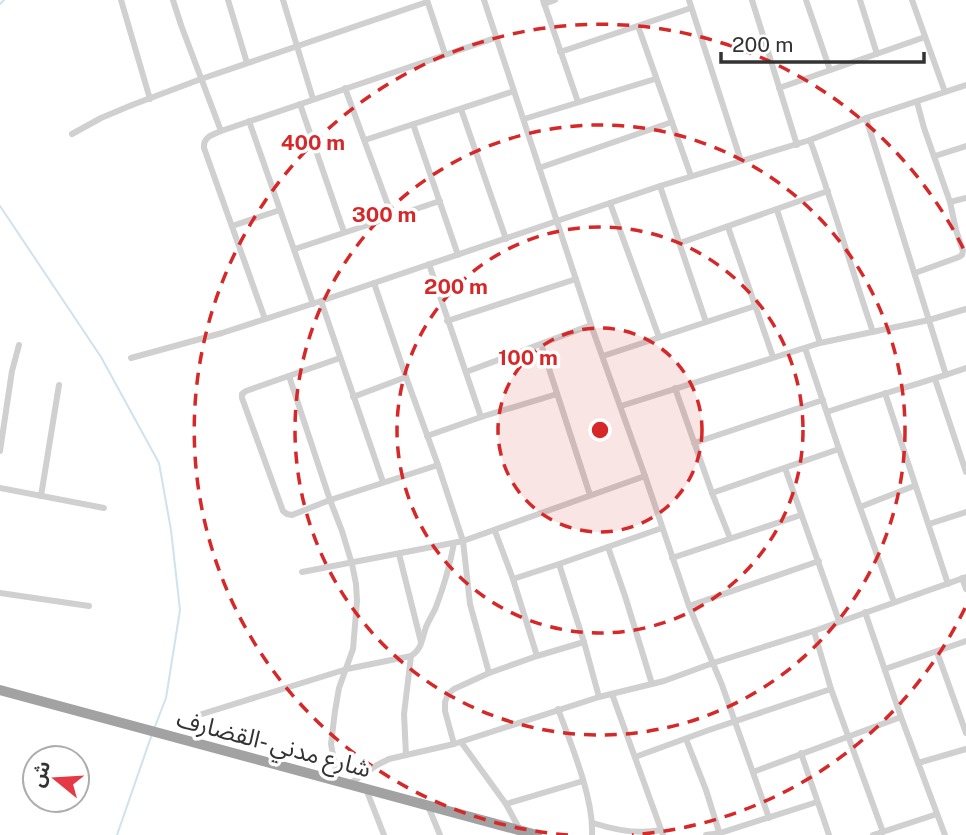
<svg xmlns="http://www.w3.org/2000/svg" width="966" height="835" font-family="'Public Sans','Noto Sans Arabic',sans-serif">
  <rect width="100%" height="100%" fill="#fff"/>
  <g fill="none" stroke-linecap="round" stroke-linejoin="round">
    <g stroke="#cfe2ee" stroke-width="2">
      <polyline points="0,4 4,0"/>
      <polyline points="0,206 101,357 159,463 171,530 180,610 166,698 154,729"/>
      <polyline points="117,835 152,734"/>
    </g>
    <g stroke="#d0d0d0" stroke-width="6">
      <polyline points="121,0 150,99"/>
      <polyline points="173,0 181,25 221,131"/>
      <polyline points="228,0 247,63"/>
      <polyline points="283,0 313,99"/>
      <polyline points="427,0 445,54"/>
      <polyline points="484,0 591,325 645,476 689,606 722,685 769,818"/>
      <polyline points="543,0 578,102"/>
      <polyline points="689,0 741,161"/>
      <polyline points="752,0 797,145"/>
      <polyline points="806,0 830,70"/>
      <polyline points="860,0 877,54"/>
      <polyline points="912,0 945,92"/>
      <polyline points="544,4 555,0"/>
      <polyline points="638,26 691,176"/>
      <polyline points="560,52 691,8"/>
      <polyline points="345,88 392,216"/>
      <polyline points="779,88 925,37"/>
      <polyline points="300,104 344,232"/>
      <polyline points="461,109 506,239"/>
      <polyline points="866,118 946,375"/>
      <polyline points="524,119 655,79"/>
      <polyline points="249,121 313,304"/>
      <polyline points="413,124 458,255"/>
      <polyline points="72,134 101,118 132,105 201,79 427,2"/>
      <polyline points="365,140 514,91"/>
      <path d="M810 140C833 204 851 268 873 332"/>
      <polyline points="935,156 966,146"/>
      <polyline points="539,168 672,122"/>
      <polyline points="660,186 706,322"/>
      <polyline points="950,202 966,198"/>
      <polyline points="610,203 659,337"/>
      <polyline points="777,210 820,343"/>
      <polyline points="232,226 280,210"/>
      <polyline points="728,227 773,357"/>
      <polyline points="680,243 828,191"/>
      <polyline points="295,249 440,201"/>
      <polyline points="429,264 481,417"/>
      <polyline points="915,273 959,257 962,255 963,251 956,230 950,202 924,128 917,102"/>
      <polyline points="374,283 406,377 438,465 463,541 470,604 489,673"/>
      <polyline points="321,301 383,482"/>
      <path d="M265 319 204 148C203 137 212 135 221 131L495 38"/>
      <polyline points="447,321 576,279"/>
      <polyline points="541,344 590,495"/>
      <polyline points="805,348 839,449 894,602"/>
      <polyline points="603,356 755,306"/>
      <polyline points="131,358 222,333 321,301 660,186 810,140 866,118 966,85"/>
      <polyline points="340,358 246,391 242,394 242,398 283,511 287,514 292,515 330,500 438,465"/>
      <polyline points="466,372 591,325"/>
      <polyline points="289,376 330,500 342,531 352,564 356,584 357,601 353,649 339,688 335,711 331,744 338,782"/>
      <polyline points="935,379 966,472"/>
      <polyline points="675,388 712,493 730,538"/>
      <polyline points="885,393 948,584"/>
      <polyline points="353,397 406,377"/>
      <polyline points="621,406 820,343 929,320 966,309"/>
      <path d="M827 412C873 396 920 384 966 368"/>
      <polyline points="427,436 481,417 557,394"/>
      <polyline points="694,443 823,400"/>
      <polyline points="0,451 12,371 19,345"/>
      <polyline points="785,468 839,621"/>
      <polyline points="0,488 104,508"/>
      <polyline points="712,493 839,449"/>
      <polyline points="41,496 59,385"/>
      <polyline points="860,507 914,486"/>
      <polyline points="929,524 966,512"/>
      <polyline points="495,531 513,579 537,656"/>
      <polyline points="608,547 625,596 652,684"/>
      <polyline points="399,554 421,642"/>
      <polyline points="672,558 801,515"/>
      <polyline points="559,564 584,642 599,697 664,681 713,663 814,631 966,577"/>
      <polyline points="302,572 463,541 645,476"/>
      <polyline points="962,578 966,589"/>
      <polyline points="513,579 559,564 662,528"/>
      <polyline points="0,593 89,606"/>
      <polyline points="689,606 819,561"/>
      <polyline points="865,612 901,717 945,835"/>
      <polyline points="814,631 831,689 883,832"/>
      <polyline points="937,652 966,733"/>
      <polyline points="885,669 966,641"/>
      <polyline points="612,694 663,835"/>
      <path d="M558 709C571 744 594 799 592 835"/>
      <path d="M202 714 347 669 411 656C422 649 422 639 426 627 429 620 433 614 436 607 444 586 450 565 454 543"/>
      <polyline points="686,739 706,790 720,835"/>
      <polyline points="461,742 506,804 520,830"/>
      <polyline points="454,744 445,711 445,702 448,694 454,689 489,673 537,656 584,642"/>
      <polyline points="801,753 829,835"/>
      <polyline points="406,755 404,714 411,656"/>
      <polyline points="635,757 709,730 831,689"/>
      <polyline points="918,763 966,749"/>
      <polyline points="753,772 901,717"/>
      <polyline points="348,785 377,765 389,759 454,744 599,697"/>
      <polyline points="366,789 384,835"/>
      <polyline points="506,804 583,781"/>
      <polyline points="428,806 440,835"/>
      <path d="M593 823C615 830 638 835 661 830"/>
      <polyline points="706,835 720,833 817,802"/>
      <polyline points="873,835 937,814"/>
    </g>
    <polyline stroke="#a2a2a2" stroke-width="10" points="0,690 537,835"/>
  </g>
  <circle cx="600" cy="430" r="102" fill="#d62828" fill-opacity=".12"/>
  <g fill="none" stroke="#d62828" stroke-width="3.5" stroke-dasharray="12 9">
    <circle cx="600" cy="430" r="102"/>
    <circle cx="600" cy="430" r="203"/>
    <circle cx="600" cy="430" r="305"/>
    <path d="M965 608A406 406 0 0 1 632 835M568 835A406 406 0 1 1 965 252"/>
  </g>
  <g text-anchor="middle" dominant-baseline="central" stroke-width="7" stroke-linejoin="round" paint-order="stroke">
    <g font-size="24" fill="#333" stroke="#fff">
      <text transform="translate(274 743) rotate(15)">شارع مدني -القضارف</text>
    </g>
  </g>
  <circle cx="600" cy="430" r="10" fill="#d62828" stroke="#fff" stroke-width="3.5"/>
  <g font-size="21" text-anchor="middle" font-weight="bold" fill="#d62828" stroke="#fff" stroke-width="7" stroke-linejoin="round" paint-order="stroke">
    <text x="313" y="150">400 m</text>
    <text x="384" y="222">300 m</text>
    <text x="456" y="294">200 m</text>
    <text x="528" y="365">100 m</text>
  </g>
  <g transform="translate(56 779) rotate(288)"><circle r="33" fill="#ffffff" stroke="#adadad" stroke-width="2"/>
  <path d="M0-5L12 26L0 18L-12 26Z" fill="#e63946"/>
  <text y="-10" font-size="19" font-weight="bold" text-anchor="middle" fill="#333333">ش</text>
  </g>
  <path d="M721 52v10h203v-10" fill="none" stroke="#333333" stroke-width="3.5"/>
  <text x="732" y="52" font-size="21" fill="#333333" stroke="#ffffff" stroke-width="5" paint-order="stroke">200 m</text>
</svg>
